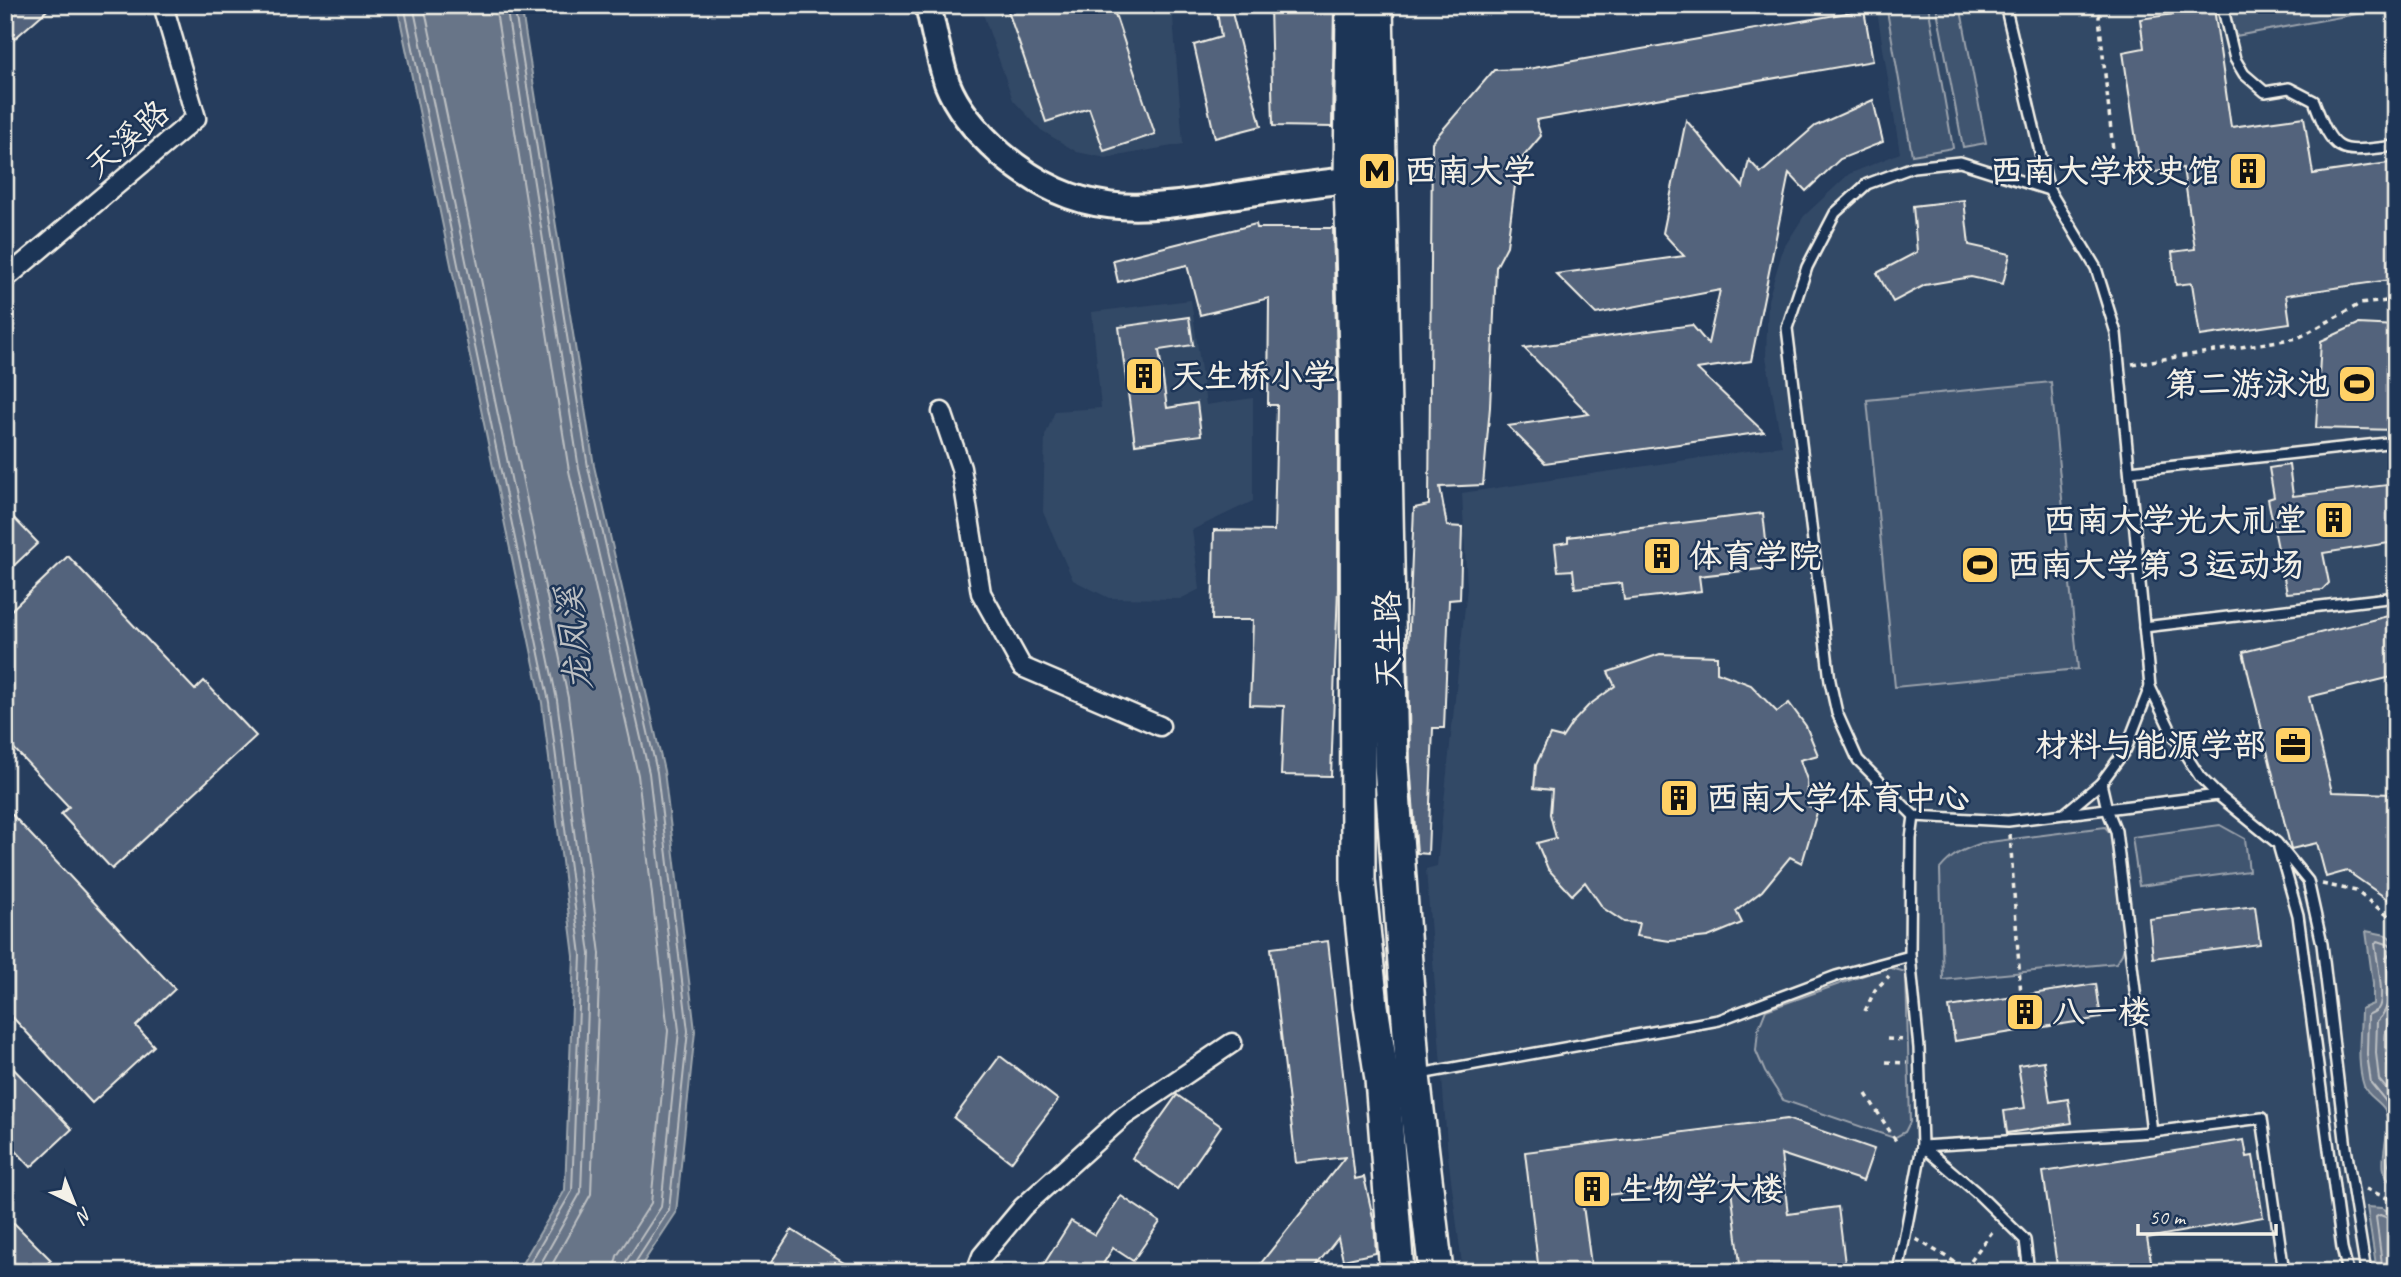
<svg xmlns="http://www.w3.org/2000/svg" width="2401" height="1277" font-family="Caveat,'LXGW WenKai TC',sans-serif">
  <rect width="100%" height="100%" fill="#263d5d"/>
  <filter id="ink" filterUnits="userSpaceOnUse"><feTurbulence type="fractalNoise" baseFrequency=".0143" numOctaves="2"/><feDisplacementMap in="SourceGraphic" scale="14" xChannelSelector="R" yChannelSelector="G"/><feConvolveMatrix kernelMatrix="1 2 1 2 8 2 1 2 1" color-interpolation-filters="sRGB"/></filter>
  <g filter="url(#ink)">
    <g fill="#334966">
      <polygon points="980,5 1172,5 1183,144 1106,158 1077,152 1041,130 1013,100"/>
      <polygon points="1876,5 2396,5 2396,1272 1463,1272 1448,1156 1426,869 1437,866 1467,588 1462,493 1782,446 1766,357 1768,300 1783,249 1804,216 1849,174 1900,153"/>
      <polygon points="1191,300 1206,405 1253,398 1253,501 1192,530 1200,589 1180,599 1109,598 1073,580 1043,512 1045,436 1055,411 1101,408 1092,312"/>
    </g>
    <g fill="#40546f" stroke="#9aa2ac" stroke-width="2">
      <polygon points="1886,5 1928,5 1953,148 1912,155"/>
      <polygon points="1936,5 1960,5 1986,143 1963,147"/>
      <polygon points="2222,5 2396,5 2396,7 2230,37"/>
      <polygon points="2051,382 2078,669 1895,687 1867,400"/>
      <polygon points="2220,825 2245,839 2249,871 2139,886 2132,837"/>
      <path d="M2105 827 2112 835 2125 944 2122 954 2116 963 1943 980 1940 869C1952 854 1965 849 1982 843Z"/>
      <polygon points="1887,967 1906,972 1910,1122 1905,1132 1894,1138 1783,1100 1765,1072 1756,1051 1758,1030 1766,1010"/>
    </g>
    <g fill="#677588" stroke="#9fa7ae" stroke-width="2">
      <polygon points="397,5 521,5 594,466 664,771 695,1031 676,1213 637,1272 517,1272 565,1190 574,956 542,703"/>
      <path d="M2366 931 2386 935 2396 942V1186C2369 1171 2395 1134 2385 1110 2380 1101 2367 1096 2364 1086 2356 1062 2361 1033 2361 1009L2373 1004V983Z"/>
      <polygon points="2367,1207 2382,1208 2396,1215 2396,1272 2377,1272"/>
    </g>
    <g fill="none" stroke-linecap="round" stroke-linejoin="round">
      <g stroke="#bcbfc2" stroke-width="2">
        <polyline points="404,5 549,702 581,955 572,1191 525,1272"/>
        <polyline points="413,5 557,700 590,954 581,1192 536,1272"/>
        <polyline points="424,5 568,698 600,954 591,1194 548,1272"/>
        <polyline points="495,5 569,471 638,775 668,1031 651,1203 617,1256 613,1272"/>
        <polyline points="506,5 579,469 649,773 679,1031 661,1207 626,1261 623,1272"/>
        <polyline points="514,5 588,467 657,772 688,1031 669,1210 633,1266 632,1272"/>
        <path d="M2396 947 2378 941 2375 943C2376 956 2386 999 2378 1009 2375 1012 2371 1013 2368 1015L2367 1054 2371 1083 2392 1109 2396 1135 2389 1164 2396 1178"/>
        <path d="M2396 956 2389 955 2386 958C2388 981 2395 1005 2377 1021L2376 1053 2379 1080 2396 1099"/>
        <path d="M2396 1016C2393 1019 2390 1022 2388 1025 2382 1037 2387 1074 2396 1083"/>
        <polyline points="2383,1272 2376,1217 2380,1215 2396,1221"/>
      </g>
    </g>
    <g fill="#52647b" stroke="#f4f1e8" stroke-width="2">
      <polygon points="5,5 53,5 5,47"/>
      <polygon points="1006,5 1112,5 1155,134 1104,151 1089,108 1046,122"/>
      <polygon points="1216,5 1230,5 1261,126 1215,138 1194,45 1221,37"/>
      <polygon points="1270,5 1334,5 1332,127 1273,126"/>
      <polygon points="2214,8 2231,127 2304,117 2313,174 2396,162 2396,279 2286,295 2290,323 2200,336 2192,283 2176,285 2172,252 2195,249 2183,168 2141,174 2123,52 2144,48 2140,19"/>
      <polygon points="1864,10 1873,61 1536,120 1541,136 1518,163 1507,246 1496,267 1490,407 1483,485 1440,487 1447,526 1462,527 1460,599 1449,600 1444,728 1433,728 1428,854 1417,853 1410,764 1408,651 1414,508 1429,505 1432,142 1494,70 1528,69"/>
      <polygon points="1873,100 1883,142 1840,159 1806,191 1789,173 1751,361 1697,369 1764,432 1545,463 1508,426 1589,414 1524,348 1692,325 1708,344 1720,290 1596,314 1556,274 1684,256 1663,233 1686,120 1743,187 1749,160 1761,173 1815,126"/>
      <polygon points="1964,200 1969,245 2010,254 2003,284 1971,277 1925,285 1893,302 1877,273 1917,252 1913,206"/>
      <polygon points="1256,224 1257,228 1333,228 1338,389 1338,588 1331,776 1281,775 1284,706 1250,705 1253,620 1212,620 1214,530 1274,531 1277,405 1268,405 1269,298 1200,315 1187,265 1118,282 1113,260"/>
      <polygon points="1189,317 1193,345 1159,350 1167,408 1197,403 1201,435 1135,444 1119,327"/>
      <polygon points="2358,324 2396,326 2396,430 2316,428 2321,341"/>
      <polygon points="2289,465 2293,496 2396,484 2396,542 2323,553 2329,583 2322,590 2287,593 2268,499 2274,497 2269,468"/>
      <polygon points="5,509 38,543 5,574"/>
      <polygon points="1763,513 1769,568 1699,576 1701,591 1624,600 1622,583 1575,588 1573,570 1558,571 1555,544 1568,542 1568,537"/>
      <polygon points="68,556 195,690 204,681 256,736 112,869 61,814 69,807 5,739 5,616"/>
      <polygon points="2396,614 2396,676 2309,697 2332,792 2392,794 2391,809 2396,809 2396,905 2347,871 2326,877 2317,843 2291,849 2243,652"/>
      <polygon points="1660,654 1717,656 1717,672 1751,685 1777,712 1789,703 1806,726 1818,755 1800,760 1807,780 1808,806 1818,809 1802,863 1790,857 1762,891 1736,911 1742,923 1708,937 1670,941 1636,936 1639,923 1624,922 1603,908 1585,882 1572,895 1548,869 1537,843 1556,838 1550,814 1552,790 1534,788 1536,765 1550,735 1562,738 1572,723 1588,706 1615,686 1608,672"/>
      <polygon points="5,807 175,989 136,1026 154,1046 92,1103 5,1009"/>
      <polygon points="2255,906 2260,944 2153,958 2149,919"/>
      <polygon points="1328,941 1355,1179 1364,1177 1374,1222 1376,1253 1343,1260 1338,1238 1311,1272 1254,1272 1345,1157 1296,1163 1271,948"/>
      <polygon points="2096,984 2101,1018 1955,1041 1949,1007"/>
      <polygon points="1000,1056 1058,1100 1011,1162 954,1118"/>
      <polygon points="5,1060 72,1129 31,1167 5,1139"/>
      <polygon points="2044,1061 2050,1102 2068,1099 2072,1123 2007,1133 2004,1111 2025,1108 2018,1065"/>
      <polygon points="1177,1095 1221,1126 1177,1189 1132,1158"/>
      <polygon points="1787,1119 1874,1149 1863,1181 1781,1154 1788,1214 1838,1207 1846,1272 1741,1272 1730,1180 1582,1198 1592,1272 1539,1272 1525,1152"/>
      <polygon points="2244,1140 2247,1157 2253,1156 2263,1217 2147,1238 2153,1272 2058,1272 2043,1172"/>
      <polygon points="1121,1196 1160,1222 1133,1261 1113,1248 1098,1272 1039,1272 1071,1221 1095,1235"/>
      <polygon points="14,1223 51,1260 39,1272 5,1272 5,1231"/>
      <polygon points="792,1230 858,1272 765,1272"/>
    </g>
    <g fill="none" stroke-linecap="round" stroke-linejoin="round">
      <defs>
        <g id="lane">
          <polyline points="2005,5 2049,190 2096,268 2116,333 2150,687 2173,735 2200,777 2218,795 2277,843 2308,881 2322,944 2346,1148 2366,1272"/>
          <path d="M2222 5 2235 59 2244 74 2265 92 2289 88 2314 101C2335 158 2340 152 2396 146"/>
          <polyline points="2049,190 1960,162 1913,167 1867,184 1835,213 1807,267 1787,328 1830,681 1837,713 1858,760 1914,816 2008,821 2064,814 2101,783 2126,749 2150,687"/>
          <polyline points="2130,471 2396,442"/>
          <polyline points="2144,627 2396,597"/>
          <polyline points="2066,814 2218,795"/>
          <polyline points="2279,848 2298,915 2342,1248 2348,1272"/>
          <polyline points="1420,1074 1719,1020 1836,976 1910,956"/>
          <polyline points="2152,1132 2262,1118 2284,1272"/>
          <polyline points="1922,1146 2152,1132 2116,831 2107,809 2101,783"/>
          <polyline points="1922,1146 1976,1192 2025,1240 2029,1272"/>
          <polyline points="1898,1272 1922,1146 1919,1048 1910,956 1911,839 1914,816"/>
        </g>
        <g id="street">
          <polyline points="5,279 196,118 163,5"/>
          <polyline points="942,412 961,468 981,593 1022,667 1160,726"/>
          <polyline points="976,1272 982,1256 1023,1207 1124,1116 1232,1043"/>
        </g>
        <path id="secondary" d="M928 5C934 31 939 58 947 83 957 109 980 135 1001 154 1079 220 1138 211 1231 196 1276 189 1322 182 1368 178"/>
        <g id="highway">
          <polyline points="1353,5 1351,180 1357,389 1358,880 1371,1006 1382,1079 1397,1272"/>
          <polyline points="1376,5 1391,765 1413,1076 1436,1272"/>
        </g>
      </defs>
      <use href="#lane" stroke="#f4f1e8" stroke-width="14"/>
      <use href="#street" stroke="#f4f1e8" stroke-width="23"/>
      <use href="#secondary" stroke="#f4f1e8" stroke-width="30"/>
      <use href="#highway" stroke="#f4f1e8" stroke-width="38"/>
      <g stroke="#f4f1e8" stroke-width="3.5" stroke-dasharray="5 5" stroke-linecap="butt">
        <polyline points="2105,5 2099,17 2113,150"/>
        <polyline points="2132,364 2298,338 2360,304 2396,300"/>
        <polyline points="2010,834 2021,996"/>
        <polyline points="2322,884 2356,891 2396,922"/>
        <polyline points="1865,1011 1875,990 1889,976"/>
        <polyline points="1887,1039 1906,1040"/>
        <polyline points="1886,1062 1907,1063"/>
        <polyline points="1866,1094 1896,1141"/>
        <polyline points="2366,1189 2396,1202"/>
        <polyline points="1916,1239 1965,1268 1963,1272"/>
        <polyline points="1965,1268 1995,1228"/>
      </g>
      <use href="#lane" stroke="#1d3557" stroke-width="9"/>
      <use href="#street" stroke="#1d3557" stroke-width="18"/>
      <use href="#secondary" stroke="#1d3557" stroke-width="24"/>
      <use href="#highway" stroke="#1d3557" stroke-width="33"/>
    </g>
  </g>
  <defs>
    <symbol id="metro-square" viewBox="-11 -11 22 22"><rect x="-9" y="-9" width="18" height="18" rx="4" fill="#ffd166" stroke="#1d3557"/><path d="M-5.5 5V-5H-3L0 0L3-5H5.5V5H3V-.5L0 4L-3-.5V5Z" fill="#111"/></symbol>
    <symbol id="building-square" viewBox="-11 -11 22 22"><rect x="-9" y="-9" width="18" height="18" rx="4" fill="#ffd166" stroke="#1d3557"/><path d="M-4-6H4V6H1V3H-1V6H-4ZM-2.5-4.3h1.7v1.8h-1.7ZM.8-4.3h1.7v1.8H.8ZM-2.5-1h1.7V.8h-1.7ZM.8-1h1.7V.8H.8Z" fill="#111"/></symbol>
    <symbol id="stadium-square" viewBox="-11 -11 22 22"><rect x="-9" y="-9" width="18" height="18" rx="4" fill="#ffd166" stroke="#1d3557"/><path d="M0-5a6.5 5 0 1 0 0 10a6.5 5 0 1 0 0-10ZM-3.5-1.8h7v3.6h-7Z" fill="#111"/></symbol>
    <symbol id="office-square" viewBox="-11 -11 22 22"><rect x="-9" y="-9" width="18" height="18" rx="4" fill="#ffd166" stroke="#1d3557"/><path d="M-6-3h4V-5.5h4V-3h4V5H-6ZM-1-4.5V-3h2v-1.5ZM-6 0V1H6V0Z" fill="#111"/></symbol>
  </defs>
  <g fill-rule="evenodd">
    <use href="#metro-square" x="1355" y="149" width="44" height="44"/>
    <use href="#building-square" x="2226" y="149" width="44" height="44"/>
    <use href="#building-square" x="1122" y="354" width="44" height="44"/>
    <use href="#stadium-square" x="2335" y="362" width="44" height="44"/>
    <use href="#building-square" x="2312" y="498" width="44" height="44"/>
    <use href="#building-square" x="1640" y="534" width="44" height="44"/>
    <use href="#stadium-square" x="1958" y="543" width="44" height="44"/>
    <use href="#office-square" x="2271" y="723" width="44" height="44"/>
    <use href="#building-square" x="1657" y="776" width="44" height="44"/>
    <use href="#building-square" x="2003" y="990" width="44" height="44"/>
    <use href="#building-square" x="1570" y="1167" width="44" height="44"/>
  </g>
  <g text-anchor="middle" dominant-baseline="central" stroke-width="5" stroke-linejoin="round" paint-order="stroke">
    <g font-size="33" fill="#f4f1e8" stroke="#1d3557">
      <text transform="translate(127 139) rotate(-41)">天溪路</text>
      <text transform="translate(1388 640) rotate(-91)">天生路</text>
    </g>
    <g font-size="33" font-weight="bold" fill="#f4f1e8" stroke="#1d3557" text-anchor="start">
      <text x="1404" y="171">西南大学</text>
      <text x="2221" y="171" text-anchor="end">西南大学校史馆</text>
      <text x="1171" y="376">天生桥小学</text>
      <text x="2330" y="384" text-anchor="end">第二游泳池</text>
      <text x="2307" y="520" text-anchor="end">西南大学光大礼堂</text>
      <text x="1689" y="556">体育学院</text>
      <text x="2007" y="565">西南大学第３运动场</text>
      <text x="2266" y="745" text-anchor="end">材料与能源学部</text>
      <text x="1706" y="798">西南大学体育中心</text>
      <text x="2052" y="1012">八一楼</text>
      <text x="1619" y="1189">生物学大楼</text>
    </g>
    <g font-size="35" font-style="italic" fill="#bcbfc2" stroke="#1d3557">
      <text transform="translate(574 639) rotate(-96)">龙凤溪</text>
    </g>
  </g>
  <rect width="2401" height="1277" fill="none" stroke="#1d3557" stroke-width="28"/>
  <rect x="14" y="14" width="2373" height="1249" fill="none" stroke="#f4f1e8" stroke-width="2.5" filter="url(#ink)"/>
  <g transform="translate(74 1203) rotate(137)" stroke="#1d3557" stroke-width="5" paint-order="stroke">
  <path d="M0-5L12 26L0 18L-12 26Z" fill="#f4f1e8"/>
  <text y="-10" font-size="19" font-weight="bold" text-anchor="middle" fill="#f4f1e8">N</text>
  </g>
  <path d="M2138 1224v10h138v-10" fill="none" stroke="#f4f1e8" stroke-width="3.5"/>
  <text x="2149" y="1224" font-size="21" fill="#f4f1e8" stroke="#1d3557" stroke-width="5" paint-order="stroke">50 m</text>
</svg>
